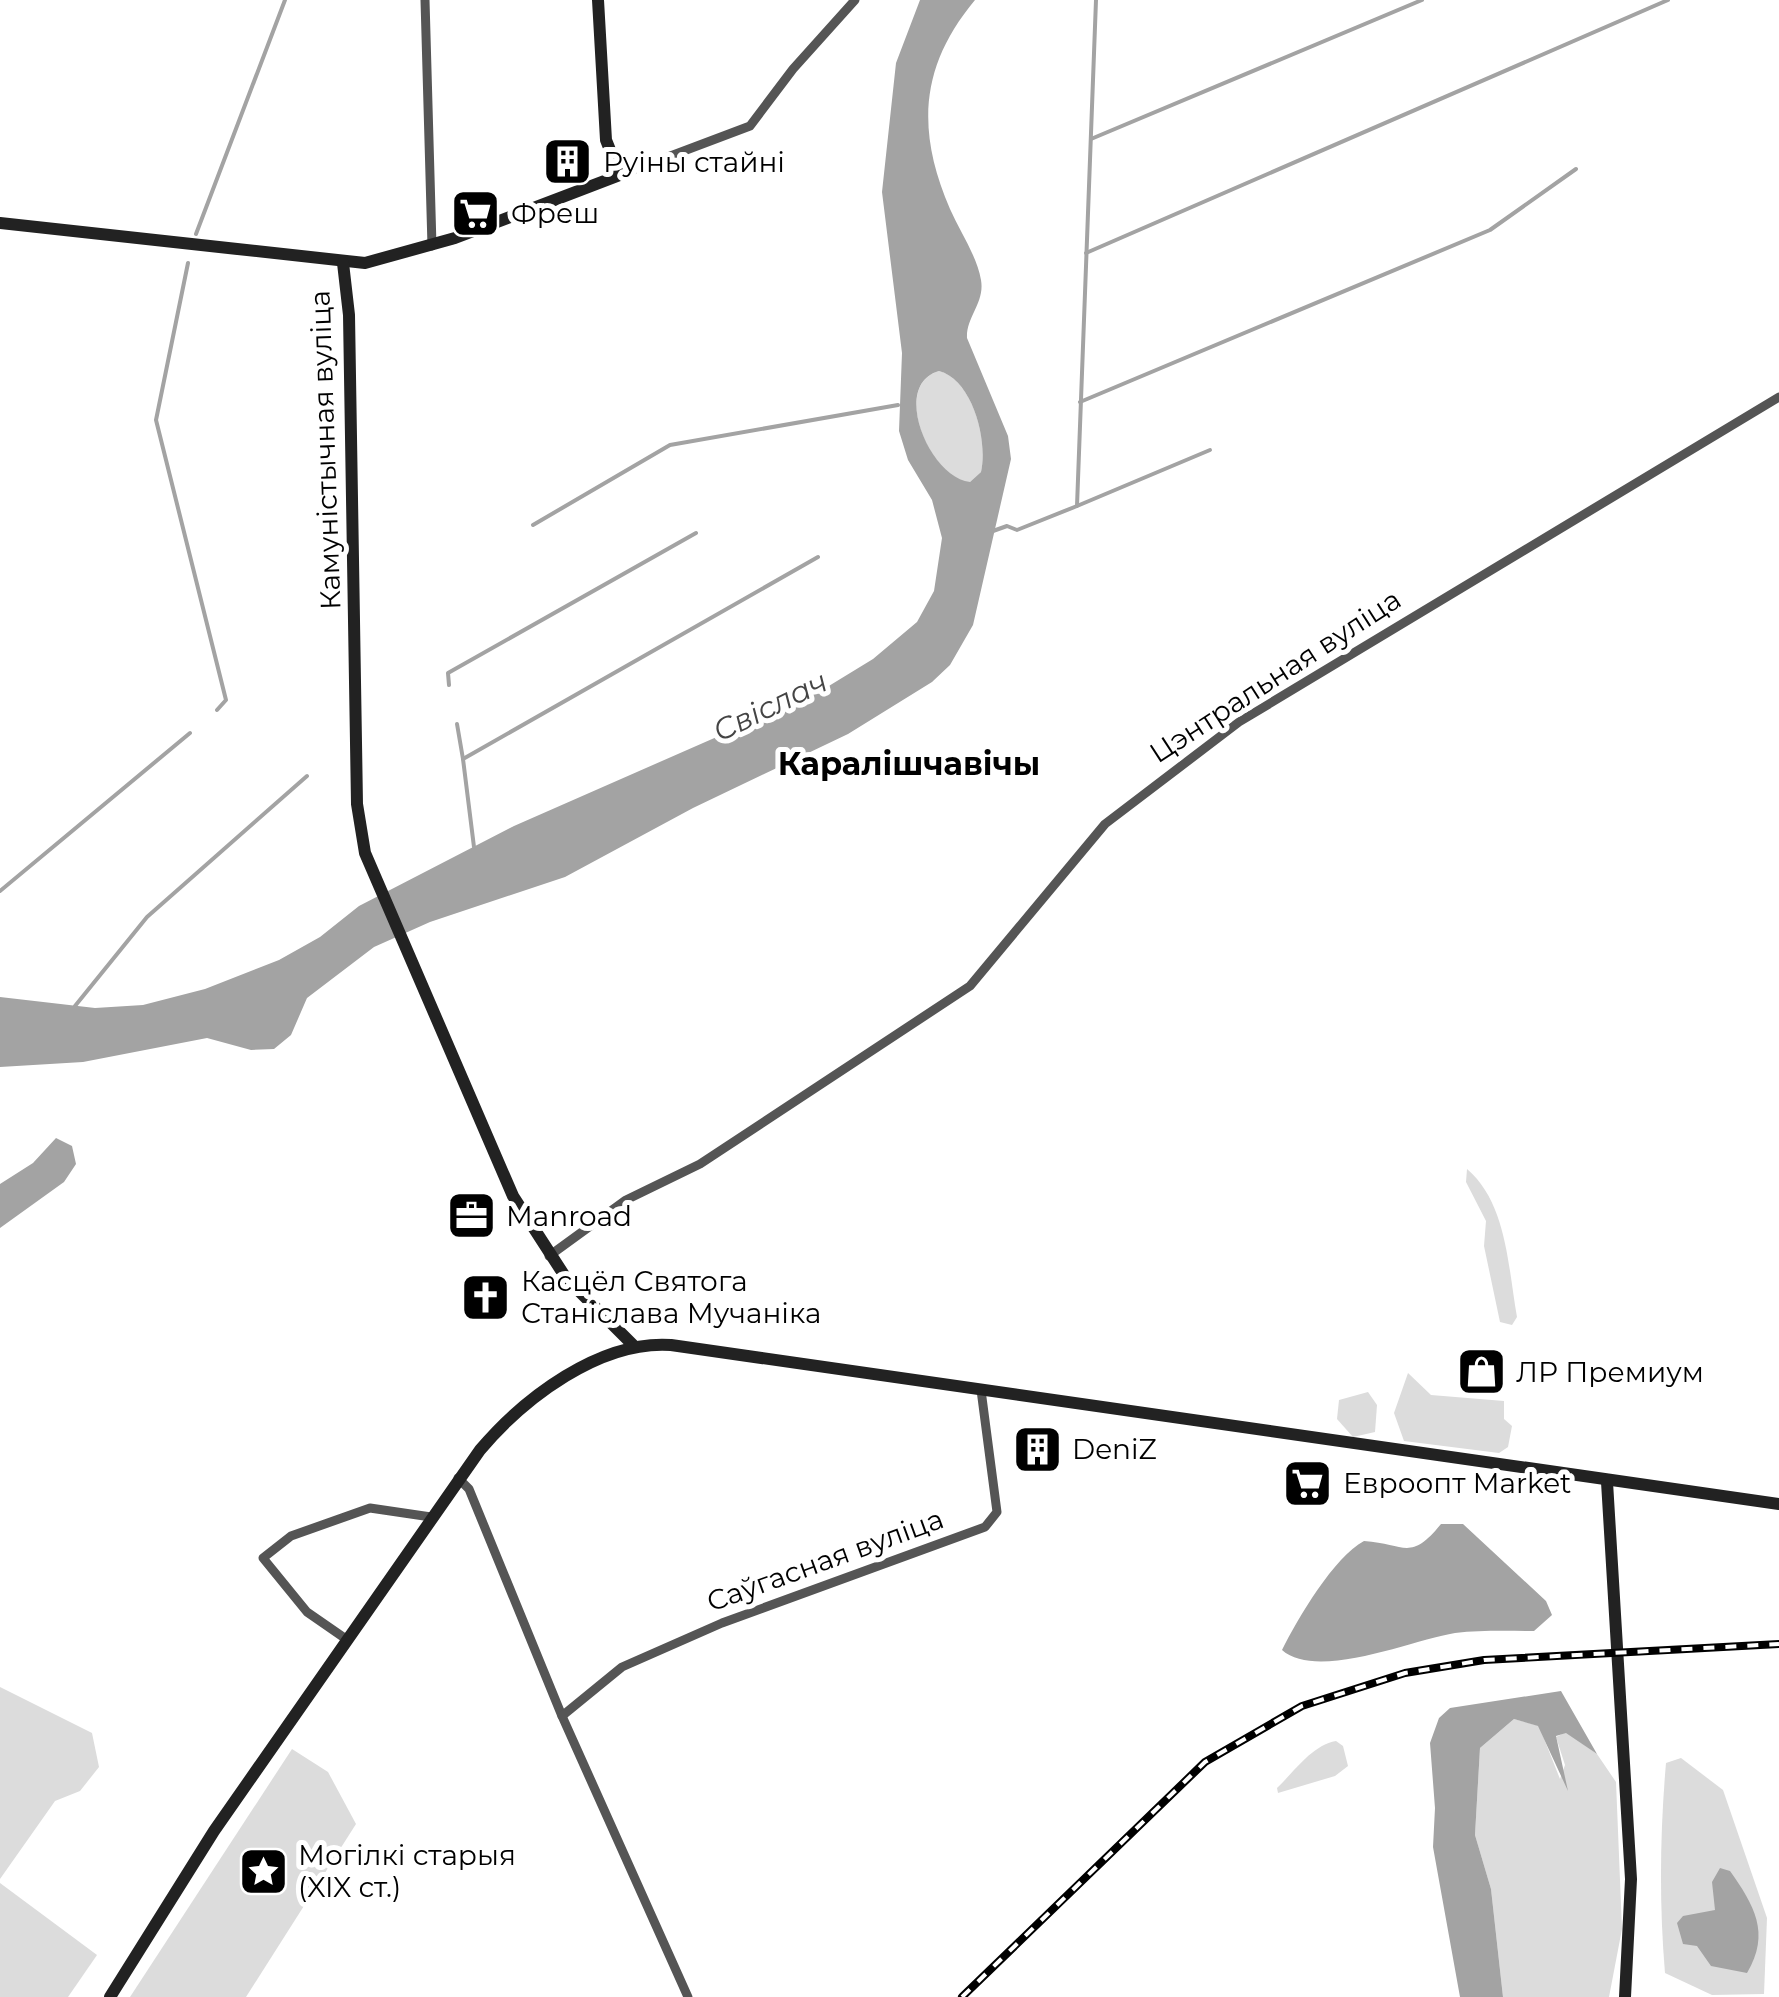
<svg xmlns="http://www.w3.org/2000/svg" width="1779" height="1997" font-family="Montserrat,sans-serif">
  <rect width="100%" height="100%" fill="#fff"/>
  <g fill="#dcdcdc">
    <path d="M939 371C973 380 988 441 981 472L969 483C930 478 890 385 939 371Z"/>
    <path d="M1467 1169C1507 1203 1508 1267 1517 1317L1512 1325 1500 1322 1484 1246 1486 1221 1466 1182Z"/>
    <polygon points="1408,1373 1431,1395 1504,1401 1504,1419 1512,1426 1508,1447 1499,1453 1404,1441 1394,1413"/>
    <polygon points="1368,1392 1377,1405 1375,1432 1353,1437 1337,1419 1339,1400"/>
    <polygon points="0,1687 92,1733 99,1767 80,1791 55,1801 0,1879"/>
    <polygon points="1514,1719 1539,1726 1560,1779 1565,1765 1556,1737 1566,1732 1597,1754 1616,1782 1622,1929 1609,1997 1503,1997 1491,1889 1475,1835 1480,1748"/>
    <path d="M1336 1741 1343 1746 1348 1766 1335 1776 1278 1793 1277 1788C1294 1772 1312 1745 1336 1741Z"/>
    <polygon points="292,1749 328,1772 356,1824 246,1997 130,1997"/>
    <path d="M1681 1758 1723 1790 1767 1918 1764 1994 1712 1995 1665 1973C1659 1903 1660 1832 1666 1763Z"/>
    <polygon points="0,1883 97,1955 68,1997 0,1997"/>
  </g>
  <g fill="#a3a3a3" fill-rule="evenodd">
    <path d="M920 0H975C920 66 916 130 950 209 960 232 977 256 981 280 985 303 966 317 967 338L1008 436 1011 459 973 625 950 665 932 682 848 734 693 808 565 877 430 922 374 947 307 998 291 1035 274 1049 251 1050 207 1038 83 1062 0 1067V997L95 1008 143 1005 205 989 279 960 320 937 359 906 514 826 819 692 873 659 917 622 934 591 942 538 932 500 908 460 899 431 902 353 882 192 896 63ZM939 371C973 380 988 441 981 472L970 482C930 478 890 385 939 371Z"/>
    <polygon points="56,1138 72,1146 76,1164 64,1182 0,1228 0,1184 33,1163"/>
    <path d="M1441 1524H1463L1546 1601 1552 1615 1534 1631C1508 1631 1481 1630 1455 1633 1412 1640 1317 1681 1282 1650 1298 1618 1334 1557 1364 1541 1406 1544 1410 1562 1441 1524Z"/>
    <polygon points="1561,1691 1597,1754 1566,1733 1556,1736 1568,1791 1538,1726 1514,1719 1480,1748 1475,1835 1491,1889 1503,1997 1460,1997 1433,1847 1435,1808 1430,1743 1439,1718 1450,1708"/>
    <path d="M1720 1868 1730 1871C1754 1905 1771 1933 1747 1973L1711 1966 1697 1946 1683 1944 1677 1923 1683 1916 1715 1910 1712 1882Z"/>
  </g>
  <g fill="none" stroke-linecap="round" stroke-linejoin="round">
    <g stroke="#a3a3a3" stroke-width="4">
      <polyline points="1091,139 1422,0"/>
      <polyline points="196,234 285,0"/>
      <polyline points="1086,253 1668,0"/>
      <polyline points="188,263 156,420 226,700 217,710"/>
      <polyline points="1080,402 1490,230 1576,169"/>
      <polyline points="1077,506 1210,450"/>
      <polyline points="533,525 670,445 898,405"/>
      <polyline points="993,531 1007,526 1017,530 1077,506 1096,0"/>
      <polyline points="449,685 448,673 696,533"/>
      <polyline points="457,724 463,759"/>
      <polyline points="474,847 463,759 818,557"/>
      <polyline points="0,891 190,733"/>
      <polyline points="75,1006 147,917 307,776"/>
    </g>
    <g stroke="#555" stroke-width="9">
      <polyline points="425,0 432,246"/>
      <polyline points="620,175 750,126 793,69 855,0"/>
      <polyline points="549,1256 626,1200 700,1164 970,986 1105,824 1239,722 1779,397"/>
      <polyline points="458,1478 469,1489 562,1716 688,1997"/>
      <polyline points="346,1639 307,1612 263,1558 291,1536 370,1508 431,1517"/>
      <polyline points="562,1716 622,1667 722,1623 985,1527 997,1512 981,1390"/>
    </g>
    <g stroke="#222" stroke-width="12">
      <polyline points="0,223 365,263 455,238 620,175 606,140 598,0"/>
      <polyline points="343,263 349,315 357,804 365,853 513,1196 566,1278 633,1345"/>
      <polyline points="1607,1482 1631,1879 1625,1997"/>
      <path d="M110 1997 214 1831 480 1450C524 1398 600 1340 671 1345L1779 1504"/>
    </g>
    <defs>
      <polyline id="rail" points="962,1997 1205,1762 1302,1706 1405,1673 1484,1660 1779,1644"/>
    </defs>
    <use href="#rail" stroke="#000" stroke-width="8"/>
    <use href="#rail" stroke="#fff" stroke-width="4" stroke-dasharray="11" stroke-linecap="butt"/>
  </g>
  <defs>
    <symbol id="building-square" viewBox="-11 -11 22 22"><rect x="-9" y="-9" width="18" height="18" rx="4" fill="#000" stroke="#fff"/><path d="M-4-6H4V6H1V3H-1V6H-4ZM-2.5-4.3h1.7v1.8h-1.7ZM.8-4.3h1.7v1.8H.8ZM-2.5-1h1.7V.8h-1.7ZM.8-1h1.7V.8H.8Z" fill="#fff"/></symbol>
    <symbol id="supermarket-square" viewBox="-11 -11 22 22"><rect x="-9" y="-9" width="18" height="18" rx="4" fill="#000" stroke="#fff"/><path d="M-6-5.5h2.5l.6 2H6L4.5 2H-2.5L-4.4-4H-6ZM-1.5 3.2a1.3 1.3 0 1 0 .1 0ZM3 3.2a1.3 1.3 0 1 0 .1 0Z" fill="#fff"/></symbol>
    <symbol id="office-square" viewBox="-11 -11 22 22"><rect x="-9" y="-9" width="18" height="18" rx="4" fill="#000" stroke="#fff"/><path d="M-6-3h4V-5.5h4V-3h4V5H-6ZM-1-4.5V-3h2v-1.5ZM-6 0V1H6V0Z" fill="#fff"/></symbol>
    <symbol id="church-square" viewBox="-11 -11 22 22"><rect x="-9" y="-9" width="18" height="18" rx="4" fill="#000" stroke="#fff"/><path d="M-1.2-6h2.4v3.5h3.3v2.4h-3.3V6h-2.4V-.1h-3.3v-2.4h3.3Z" fill="#fff"/></symbol>
    <symbol id="shop-square" viewBox="-11 -11 22 22"><rect x="-9" y="-9" width="18" height="18" rx="4" fill="#000" stroke="#fff"/><path d="M-5-2.5h2.3a2.7 3.5 0 0 1 5.4 0H5L5.5 6h-11ZM-1.5-2.5h3a1.5 2.3 0 0 0-3 0Z" fill="#fff"/></symbol>
    <symbol id="sight-square" viewBox="-11 -11 22 22"><rect x="-9" y="-9" width="18" height="18" rx="4" fill="#000" stroke="#fff"/><path d="M0-6L1.8-2.2L6-1.7L2.9 1.2L3.7 5.4L0 3.3L-3.7 5.4L-2.9 1.2L-6-1.7L-1.8-2.2Z" fill="#fff"/></symbol>
  </defs>
  <g fill-rule="evenodd">
    <use href="#building-square" x="540" y="134" width="55" height="55"/>
    <use href="#supermarket-square" x="448" y="186" width="55" height="55"/>
    <use href="#office-square" x="444" y="1188" width="55" height="55"/>
    <use href="#church-square" x="458" y="1270" width="55" height="55"/>
    <use href="#shop-square" x="1454" y="1344" width="55" height="55"/>
    <use href="#building-square" x="1010" y="1422" width="55" height="55"/>
    <use href="#supermarket-square" x="1280" y="1456" width="55" height="55"/>
    <use href="#sight-square" x="236" y="1844" width="55" height="55"/>
  </g>
  <g text-anchor="middle" dominant-baseline="central" stroke-width="10" stroke-linejoin="round" paint-order="stroke">
    <g font-size="28" fill="#000" stroke="#fff" text-anchor="start">
      <text x="603" y="162">Руіны стайні</text>
      <text x="511" y="213">Фреш</text>
      <text x="506" y="1216">Manroad</text>
      <text x="521" y="1281">Касцёл Святога<tspan x="521" dy="32">Станіслава Мучаніка</tspan></text>
      <text x="1516" y="1372">ЛР Премиум</text>
      <text x="1072" y="1449">DeniZ</text>
      <text x="1343" y="1483">Евроопт Market</text>
      <text x="298" y="1855">Могілкі старыя<tspan x="298" dy="32">(XIX ст.)</tspan></text>
    </g>
    <g font-size="28" fill="#000" stroke="#fff">
      <text transform="translate(325 450) rotate(-92)">Камуністычная вуліца</text>
      <text transform="translate(1275 676) rotate(-33)">Цэнтральная вуліца</text>
      <text transform="translate(825 1560) rotate(-20)">Саўгасная вуліца</text>
    </g>
    <g font-size="30" font-style="italic" fill="#444" stroke="#fff">
      <text transform="translate(770 706) rotate(-26)">Свіслач</text>
    </g>
    <g font-size="32" font-weight="bold" fill="#000" stroke="#fff">
      <text x="909" y="763">Каралішчавічы</text>
    </g>
  </g>
</svg>
